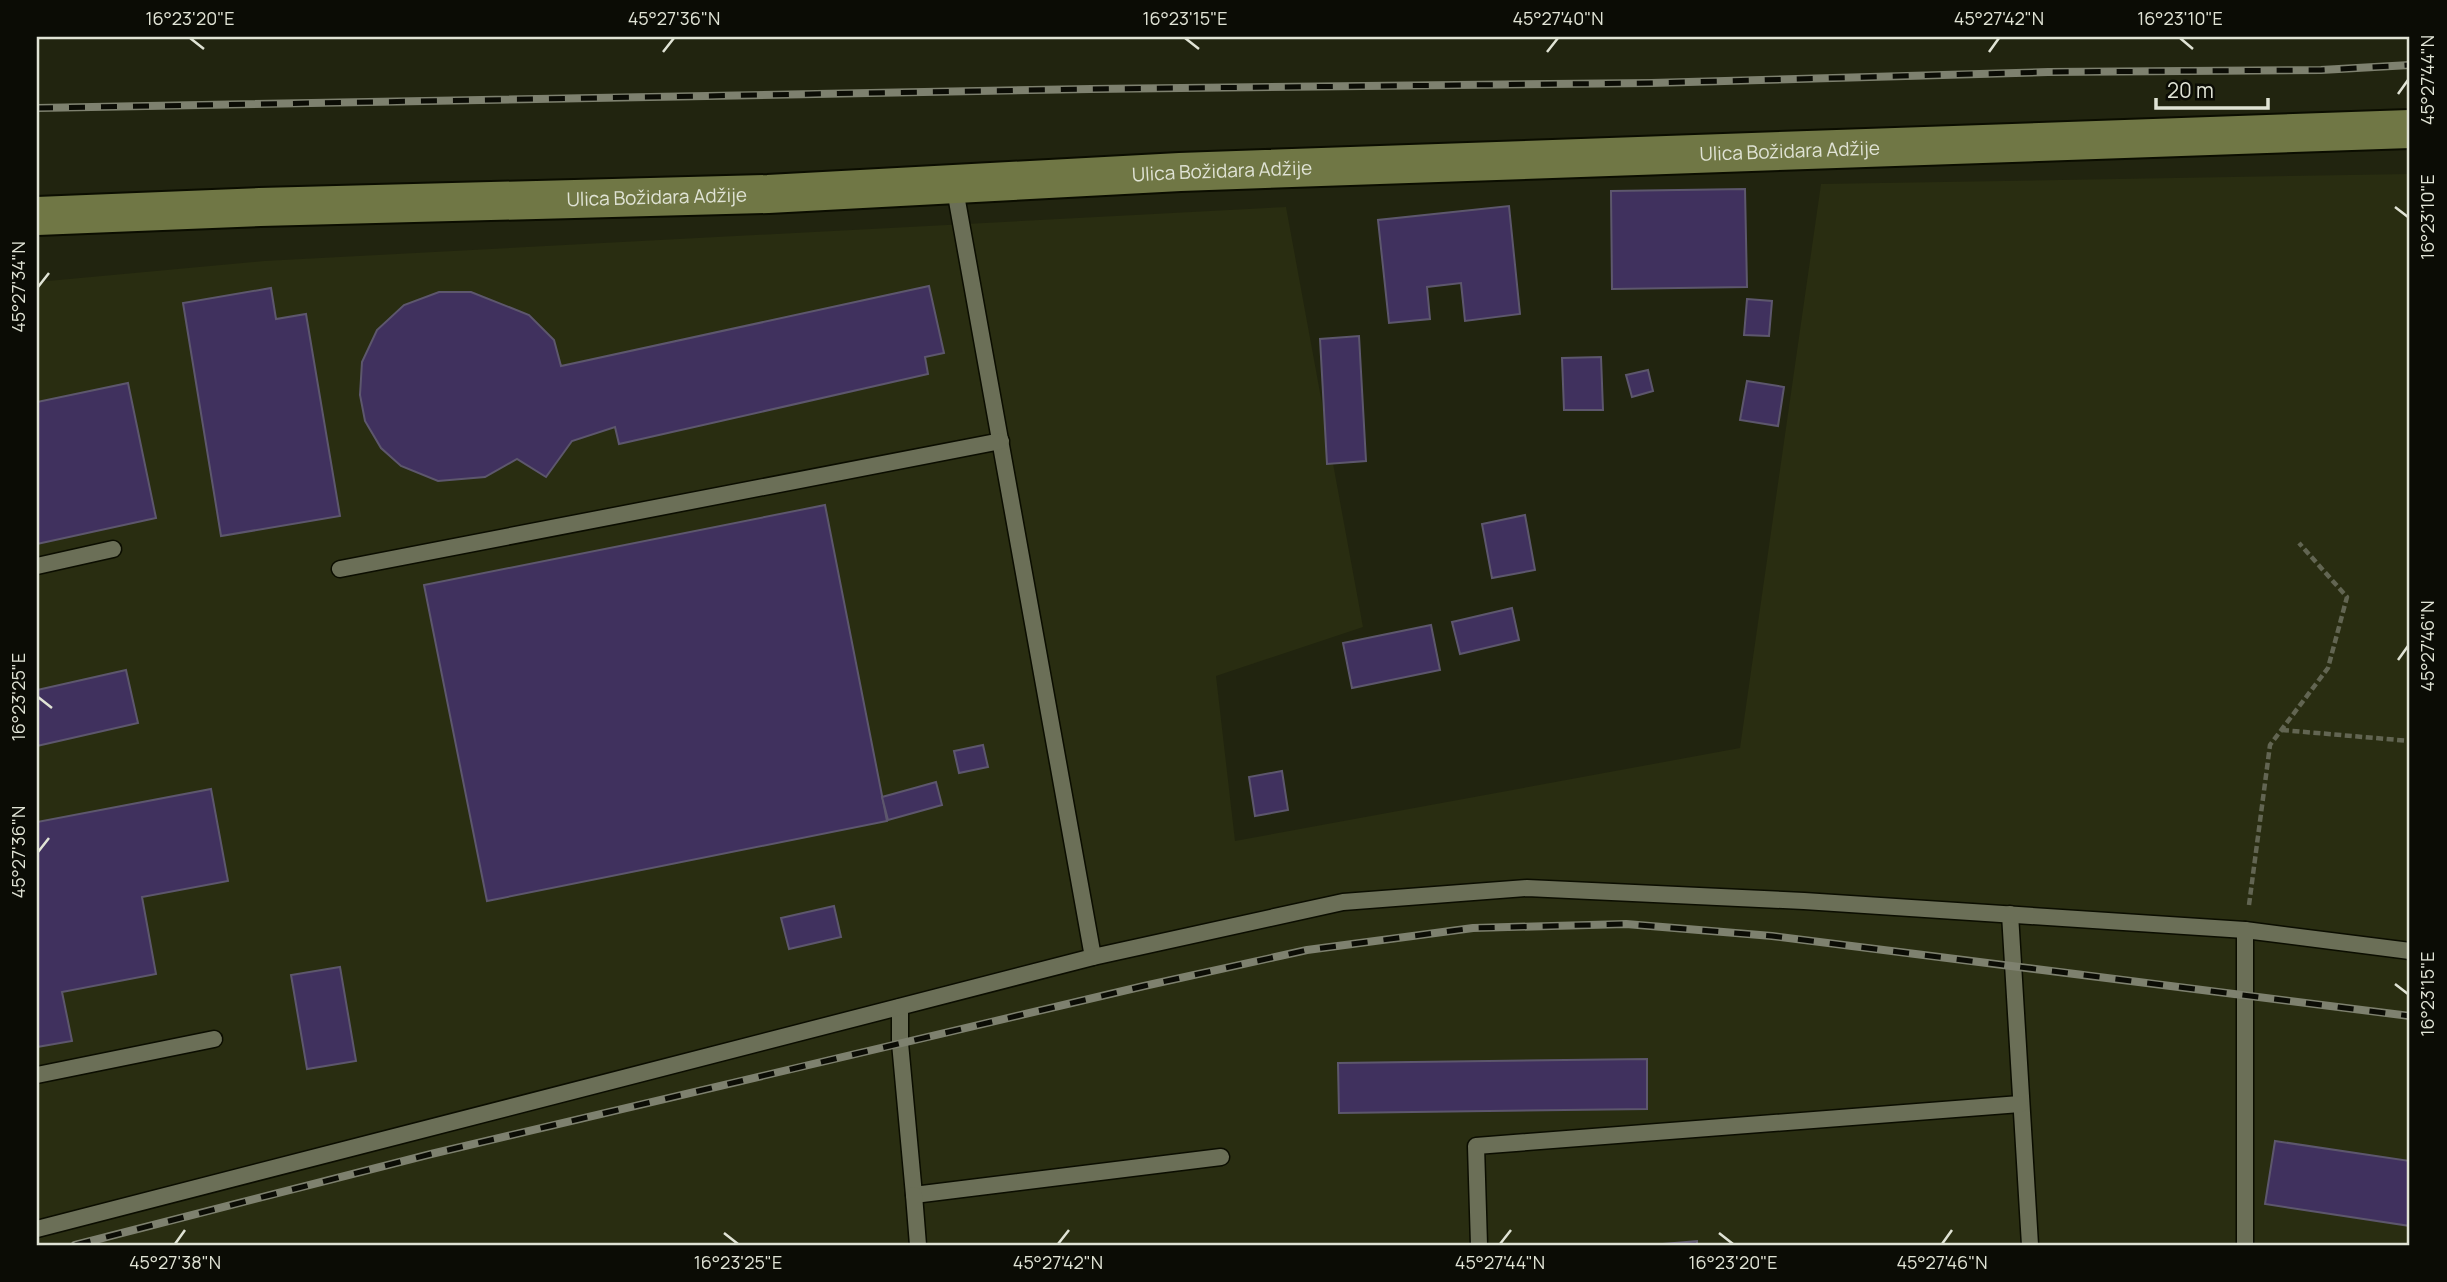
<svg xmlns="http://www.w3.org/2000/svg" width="2447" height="1282" font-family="Manrope,sans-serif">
  <rect width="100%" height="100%" fill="#21240f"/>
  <polygon fill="#292d11" points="2410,174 2410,1245 37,1245 37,282 264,261 1286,207 1363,627 1216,676 1235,841 1740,748 1821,184"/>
  <g fill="#40315e" stroke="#5d576d" stroke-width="2">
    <polygon points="1745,189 1747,287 1612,289 1611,191"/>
    <polygon points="1509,206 1520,314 1465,321 1461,283 1427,287 1430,319 1389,323 1378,220"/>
    <polygon points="929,286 944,353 925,357 928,374 619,444 615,427 572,441 546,477 517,459 485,477 438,481 401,466 381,448 365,421 360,395 362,362 377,330 404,305 439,292 471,292 529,315 554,340 561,366"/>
    <polygon points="271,288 276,319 306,314 340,516 221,536 183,303"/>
    <polygon points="1747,299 1772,301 1769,336 1744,335"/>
    <polygon points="1359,336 1366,461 1327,464 1320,339"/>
    <polygon points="1601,357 1603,410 1564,410 1562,358"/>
    <polygon points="1648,370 1653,391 1632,397 1626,375"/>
    <polygon points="1747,381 1784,387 1778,426 1740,420"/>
    <polygon points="128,383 156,518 37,544 37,402"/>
    <polygon points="825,505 887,821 487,901 424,585"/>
    <polygon points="1525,515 1535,570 1492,578 1482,524"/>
    <polygon points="1512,608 1519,640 1460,654 1452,622"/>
    <polygon points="1431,625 1440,670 1352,688 1343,643"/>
    <polygon points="126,670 138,723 37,746 37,690"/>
    <polygon points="983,745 988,767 959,773 954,751"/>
    <polygon points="1282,771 1288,810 1255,816 1249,777"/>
    <polygon points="936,782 942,805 888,820 882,797"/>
    <polygon points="211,789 228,881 142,897 156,974 62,992 72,1041 37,1047 37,822"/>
    <polygon points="834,906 841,937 789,949 781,918"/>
    <polygon points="340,967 356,1061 307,1069 291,975"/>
    <polygon points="1647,1059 1647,1109 1339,1113 1338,1063"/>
    <polygon points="2275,1141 2410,1161 2410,1226 2265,1204"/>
    <polygon points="1697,1241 1697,1245 1651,1245"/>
  </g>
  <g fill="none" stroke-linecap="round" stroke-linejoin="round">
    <defs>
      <g id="service">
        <polyline points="954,184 1093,957"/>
        <polyline points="37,566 113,549"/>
        <polyline points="340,569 1001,441"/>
        <polyline points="2010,914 2030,1245"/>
        <polyline points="900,1007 900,1043 914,1195 1221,1157"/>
        <polyline points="37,1075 214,1039"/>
        <polyline points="914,1195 918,1245"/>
        <polyline points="37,1229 1093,957 1343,902 1527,888 1804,901 2245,930 2410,951"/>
        <polyline points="1479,1245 1476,1146 2020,1104"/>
        <polyline points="2245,1245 2245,930"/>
      </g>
      <g id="secondary">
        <path id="s1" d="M37 216 260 207 768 194 1180 172 2410 129"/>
      </g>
    </defs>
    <use href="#service" stroke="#0b0d00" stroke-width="19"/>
    <use href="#secondary" stroke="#0b0d00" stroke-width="42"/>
    <g stroke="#626552" stroke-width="4.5" stroke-dasharray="7 3.5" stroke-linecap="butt">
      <polyline points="2282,730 2410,741"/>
      <polyline points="2249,905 2270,745 2328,668 2347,597 2299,543"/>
    </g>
    <use href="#service" stroke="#6b6f57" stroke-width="16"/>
    <use href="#secondary" stroke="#707745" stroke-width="38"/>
    <defs>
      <g id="rail">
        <polyline points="37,108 1091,89 1651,83 2048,72 2321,70 2410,65"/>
        <polyline points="75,1245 431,1154 1144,986 1307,950 1473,928 1626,924 1772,936 2410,1016"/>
      </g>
    </defs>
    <use href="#rail" stroke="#7e816f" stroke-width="8"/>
    <use href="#rail" stroke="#0b0c05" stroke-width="5" stroke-dasharray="16" stroke-linecap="butt"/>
  </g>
  <path fill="none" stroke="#e0e3d5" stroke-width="2.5" d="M190 38 204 49M1185 38 1199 49M2180 38 2193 49M663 52 674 38M1547 52 1558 38M1989 52 1999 38M2398 94 2408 80M2395 207 2408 217M38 287 49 273M2398 660 2408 646M38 697 52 708M38 852 49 838M2395 984 2408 994M724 1233 738 1244M1719 1233 1733 1244M175 1244 185 1230M1058 1244 1069 1230M1500 1244 1511 1230M1942 1244 1952 1230"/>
  <g text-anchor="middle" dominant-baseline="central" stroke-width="7" stroke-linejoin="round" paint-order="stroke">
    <g font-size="19" fill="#e0e3d5" stroke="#0b0c05">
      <text stroke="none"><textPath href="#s1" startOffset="1754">Ulica Božidara Adžije</textPath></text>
      <text stroke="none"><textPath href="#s1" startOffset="1186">Ulica Božidara Adžije</textPath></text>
      <text stroke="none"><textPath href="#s1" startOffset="620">Ulica Božidara Adžije</textPath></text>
    </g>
  </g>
  <rect width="2447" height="1282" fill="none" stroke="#0b0c05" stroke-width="77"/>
  <path d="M2156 98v10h112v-10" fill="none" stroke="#e0e3d5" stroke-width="3.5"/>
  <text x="2167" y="98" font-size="21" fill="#e0e3d5" stroke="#0b0c05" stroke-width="5" paint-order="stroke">20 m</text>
  <rect x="38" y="38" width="2370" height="1206" fill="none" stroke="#e0e3d5" stroke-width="2.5"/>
  <g font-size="18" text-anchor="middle" fill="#e0e3d5">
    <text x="190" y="25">16°23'20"E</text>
    <text x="674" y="25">45°27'36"N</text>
    <text x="1185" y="25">16°23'15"E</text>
    <text x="1558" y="25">45°27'40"N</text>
    <text x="1999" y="25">45°27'42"N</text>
    <text x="2180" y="25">16°23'10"E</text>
    <text transform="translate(2428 80) rotate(-90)" y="6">45°27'44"N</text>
    <text transform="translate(2428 217) rotate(-90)" y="6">16°23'10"E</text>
    <text transform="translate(19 287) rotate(-90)" y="6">45°27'34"N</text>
    <text transform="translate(2428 646) rotate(-90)" y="6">45°27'46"N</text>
    <text transform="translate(19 697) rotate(-90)" y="6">16°23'25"E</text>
    <text transform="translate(19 852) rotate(-90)" y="6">45°27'36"N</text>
    <text transform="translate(2428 994) rotate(-90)" y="6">16°23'15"E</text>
    <text x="175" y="1269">45°27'38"N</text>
    <text x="738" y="1269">16°23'25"E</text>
    <text x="1058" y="1269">45°27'42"N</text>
    <text x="1500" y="1269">45°27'44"N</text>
    <text x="1733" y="1269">16°23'20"E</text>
    <text x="1942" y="1269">45°27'46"N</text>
  </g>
</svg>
